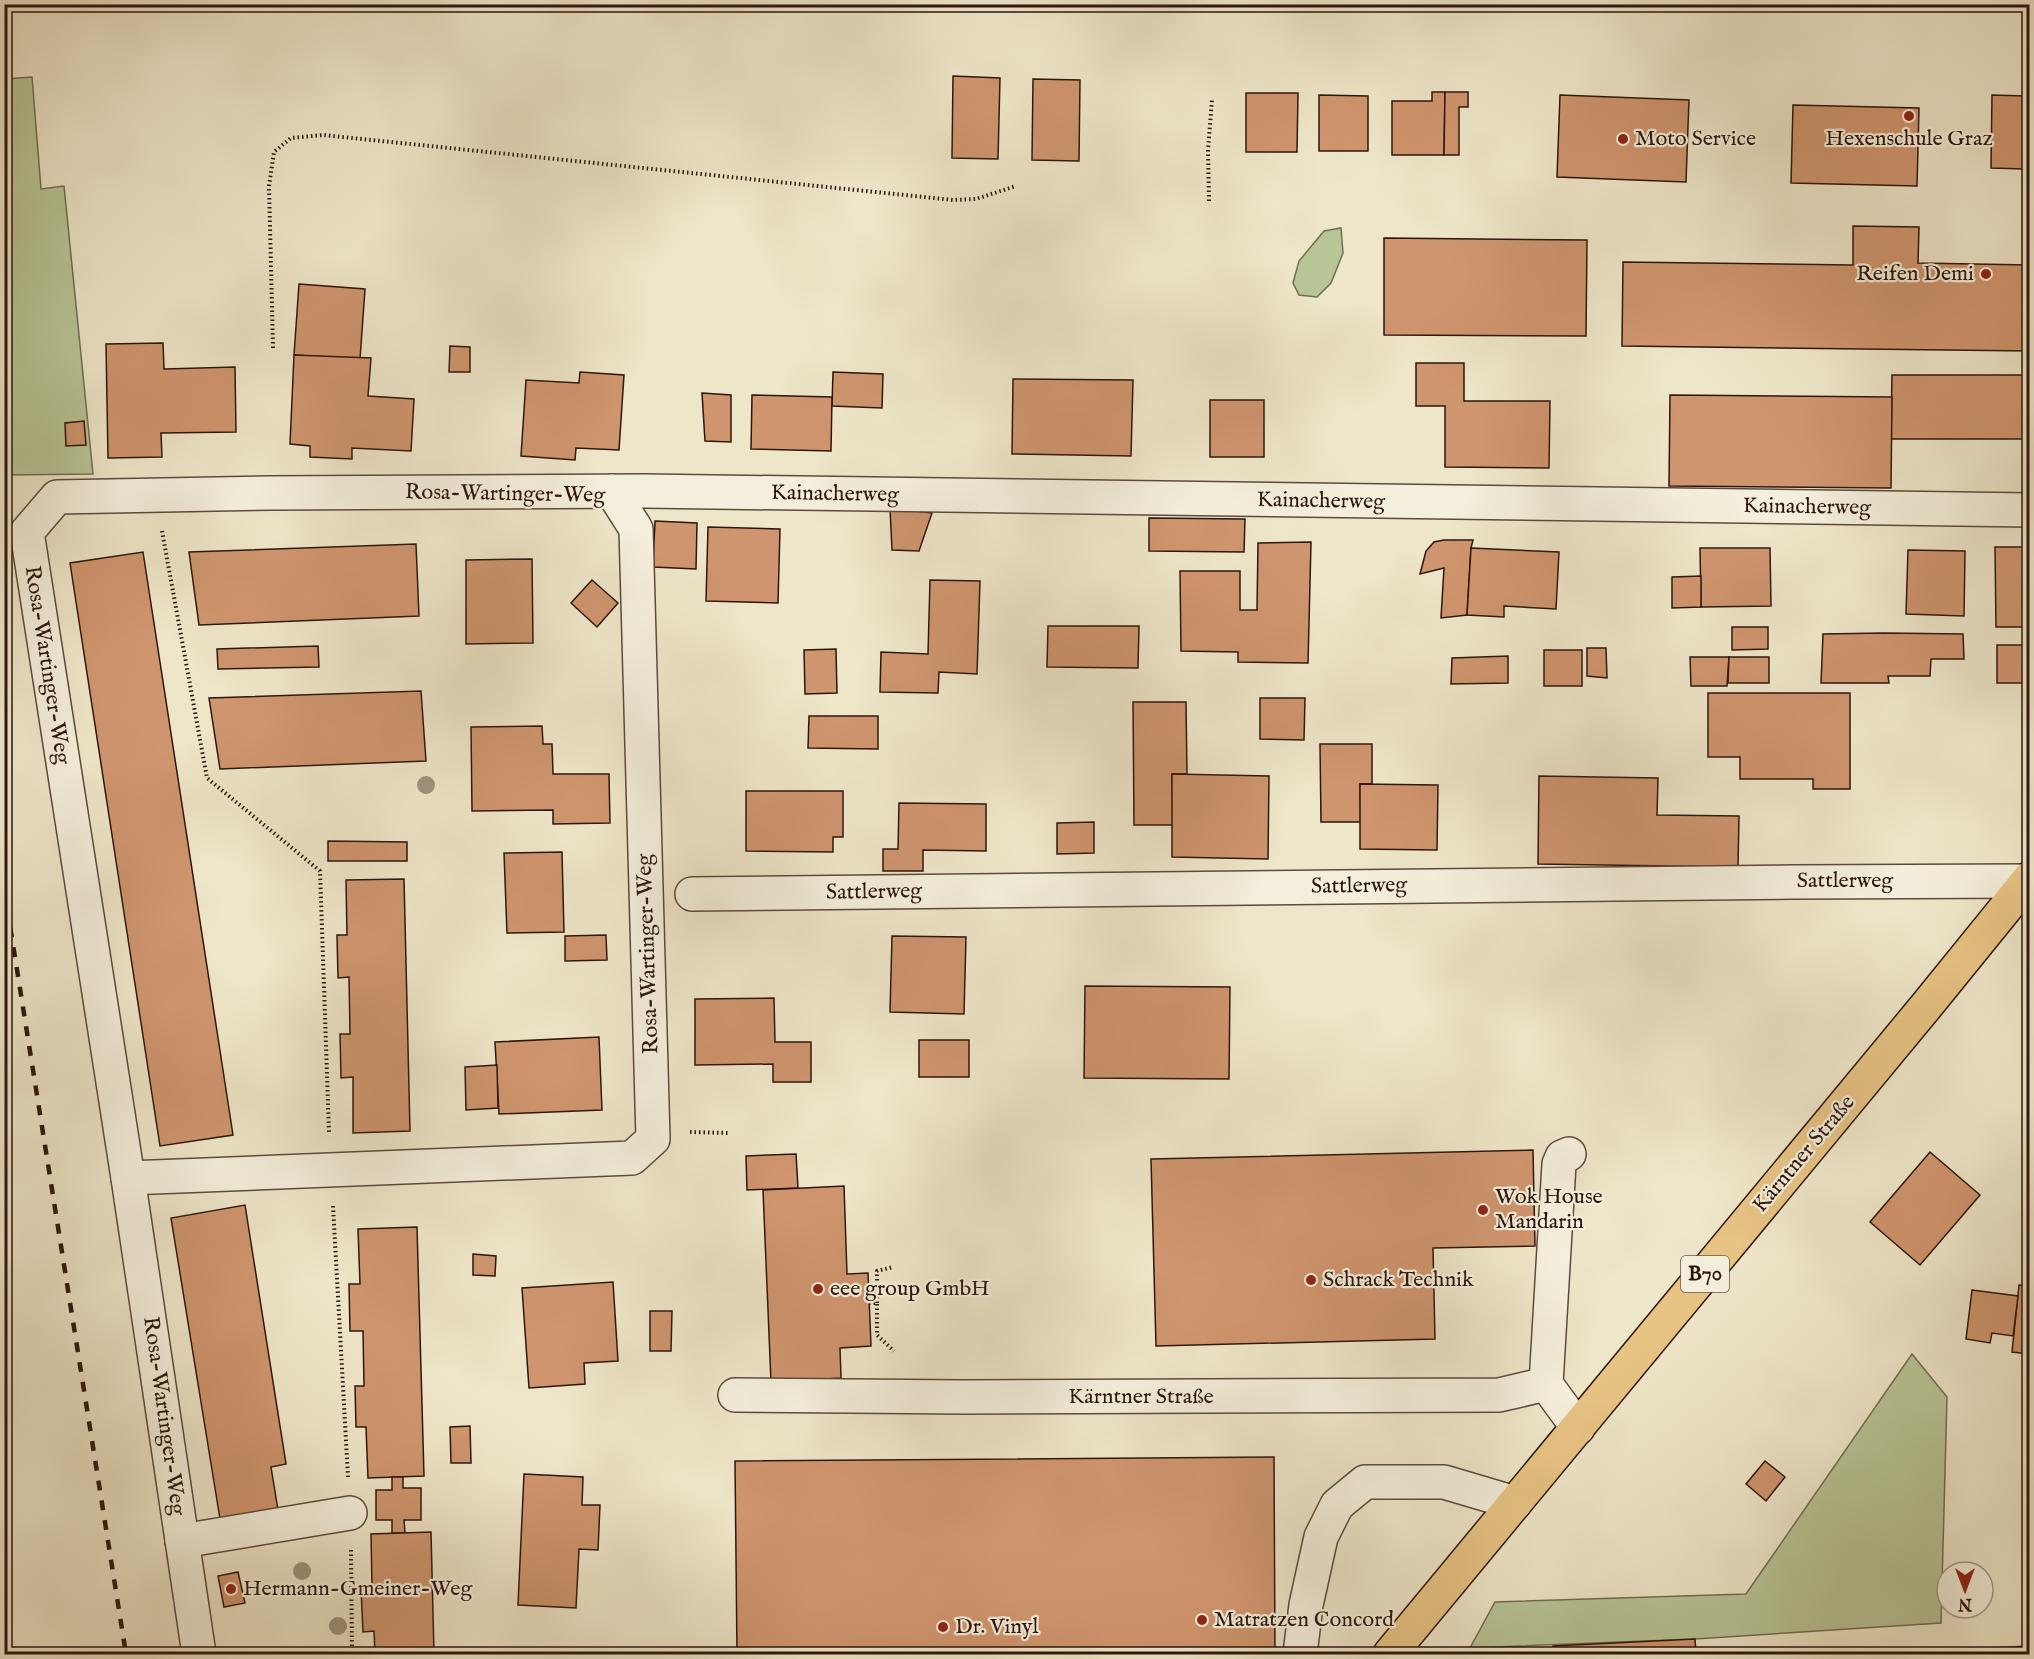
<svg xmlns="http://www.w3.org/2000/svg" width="2034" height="1659" font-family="'IM FELL English',serif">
  <rect width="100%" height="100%" fill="#eee6c9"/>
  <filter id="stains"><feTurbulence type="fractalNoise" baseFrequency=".00333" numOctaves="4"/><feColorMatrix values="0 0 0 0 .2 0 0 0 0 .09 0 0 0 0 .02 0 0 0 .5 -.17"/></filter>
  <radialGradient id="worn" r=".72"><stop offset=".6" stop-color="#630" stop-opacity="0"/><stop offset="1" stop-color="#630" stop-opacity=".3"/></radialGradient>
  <g fill="#b8c597" stroke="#726e52" stroke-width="1.5">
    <polygon points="32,77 41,189 64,186 93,474 5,475 5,79"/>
    <polygon points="1341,228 1343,253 1331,283 1317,297 1299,295 1293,283 1299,261 1324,231"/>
    <polygon points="1912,1354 1947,1397 1941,1623 1695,1639 1470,1648 1495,1602 1746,1594"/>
  </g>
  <g fill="#cf956e" stroke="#2c160e" stroke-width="1.5">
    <polygon points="953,76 1000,78 998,159 952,158"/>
    <polygon points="1033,79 1080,80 1079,161 1032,160"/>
    <polygon points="1432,92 1445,92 1444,155 1392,155 1392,101 1432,101"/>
    <polygon points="1445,92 1468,92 1468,107 1459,107 1459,155 1444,155"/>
    <polygon points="1246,93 1298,93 1297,152 1246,152"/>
    <polygon points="1319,95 1368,96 1368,151 1319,151"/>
    <polygon points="1560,95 1689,100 1686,182 1557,177"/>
    <polygon points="1992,95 2026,96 2024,169 1991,168"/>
    <polygon points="1793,105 1919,108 1917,186 1791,183"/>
    <polygon points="1853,226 1919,227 1918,263 2030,265 2030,351 1622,346 1623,262 1853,265"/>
    <polygon points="1384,238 1587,240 1586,336 1384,335"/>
    <polygon points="299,284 365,289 360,359 294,355"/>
    <polygon points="163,343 164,369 235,367 236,432 161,433 162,457 108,458 106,344"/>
    <polygon points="450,346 470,347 470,372 449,372"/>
    <polygon points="294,355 371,358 368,396 414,399 411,451 352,448 352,459 310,457 310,446 290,444"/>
    <polygon points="1416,363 1464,363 1464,401 1550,401 1549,468 1445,467 1445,406 1416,406"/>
    <polygon points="580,372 624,375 619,450 576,448 575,460 521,456 526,380 579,383"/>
    <polygon points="833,372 883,374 882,408 832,406"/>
    <polygon points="1892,375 2030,375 2030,439 1891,439"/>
    <polygon points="1013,379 1133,380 1131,456 1012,454"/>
    <polygon points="702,393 731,395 731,442 705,441"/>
    <polygon points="752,395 832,397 831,451 751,449"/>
    <polygon points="1670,395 1892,397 1891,488 1669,486"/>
    <rect x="1210" y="400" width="54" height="57"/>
    <polygon points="84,421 86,445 66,446 65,423"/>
    <polygon points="890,508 932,513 919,551 892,550"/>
    <polygon points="1149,518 1245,519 1244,552 1149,551"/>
    <polygon points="655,521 697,523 696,569 653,567"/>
    <polygon points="708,527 780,529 778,603 706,601"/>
    <polygon points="1444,540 1473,540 1471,548 1467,615 1441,618 1444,568 1420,574 1426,551 1434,542"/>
    <polygon points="1311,542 1308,663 1238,662 1238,652 1181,651 1180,571 1240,571 1240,610 1257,610 1258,543"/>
    <polygon points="416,544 419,616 199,625 189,552"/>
    <polygon points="1995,547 2030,547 2030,627 1996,627"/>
    <polygon points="1471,548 1559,552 1556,609 1504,606 1504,617 1467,615"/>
    <polygon points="1700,548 1770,548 1771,606 1701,607"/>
    <polygon points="1908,550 1965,551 1964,616 1906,614"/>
    <polygon points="143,552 233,1135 160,1146 70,563"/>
    <polygon points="532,559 533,643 466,644 466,560"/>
    <polygon points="1701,576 1701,607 1672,608 1672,577"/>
    <polygon points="592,580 618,603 597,627 571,603"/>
    <polygon points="930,580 980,581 977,674 939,672 938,693 880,692 881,652 928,654"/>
    <polygon points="1048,626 1139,626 1138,668 1047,667"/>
    <polygon points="1732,627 1768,627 1768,649 1732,650"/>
    <polygon points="1884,633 1963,634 1964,659 1931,659 1930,676 1888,676 1889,683 1821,683 1823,634"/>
    <rect x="1997" y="645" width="33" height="38"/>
    <polygon points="318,646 319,667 218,669 217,649"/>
    <polygon points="1587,648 1606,648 1607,678 1587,676"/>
    <polygon points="836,649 837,693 805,694 804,650"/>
    <rect x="1544" y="650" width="38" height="36"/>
    <polygon points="1508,656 1508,683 1451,684 1452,658"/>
    <polygon points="1690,657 1729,657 1727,686 1691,686"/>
    <polygon points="1729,657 1769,657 1769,683 1728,683"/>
    <polygon points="421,691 426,761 220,769 209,698"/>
    <polygon points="1708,693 1850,693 1850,789 1813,789 1813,779 1740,779 1740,757 1708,757"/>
    <polygon points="1260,698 1305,698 1304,740 1260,739"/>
    <polygon points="1133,702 1186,702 1187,774 1172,774 1173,825 1134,825"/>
    <polygon points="809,716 878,716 878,749 808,748"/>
    <polygon points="542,726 543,744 552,744 553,774 609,774 610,823 553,824 553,810 472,811 471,727"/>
    <polygon points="1320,744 1372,744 1372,784 1360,784 1361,822 1321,822"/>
    <polygon points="1172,774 1269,776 1268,859 1172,857"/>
    <polygon points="1539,776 1658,778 1657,815 1739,816 1738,867 1538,864"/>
    <polygon points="1360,784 1438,785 1437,850 1360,849"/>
    <polygon points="746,791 843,791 843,837 833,837 833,852 746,851"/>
    <polygon points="899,803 986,804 986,851 923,850 923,871 883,871 883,849 898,849"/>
    <polygon points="1094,822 1094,853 1057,854 1057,823"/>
    <polygon points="328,841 407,842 407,861 328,861"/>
    <polygon points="562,852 564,932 507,933 504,853"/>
    <polygon points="404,879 410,1131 353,1133 353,1077 341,1078 340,1034 350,1034 349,977 338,978 337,935 347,935 346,880"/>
    <polygon points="606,935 607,960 565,961 565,936"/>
    <polygon points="892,936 966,937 964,1014 890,1012"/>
    <polygon points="1085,986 1230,987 1229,1079 1084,1078"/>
    <polygon points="774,998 775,1042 811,1042 811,1082 773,1082 773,1064 695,1065 695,999"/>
    <polygon points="599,1037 602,1110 499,1114 495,1042"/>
    <rect x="919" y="1040" width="50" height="37"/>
    <polygon points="497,1065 498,1108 466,1110 465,1067"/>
    <polygon points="1533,1150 1535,1246 1433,1248 1435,1339 1156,1346 1151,1159"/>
    <polygon points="1930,1152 1980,1195 1920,1265 1870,1222"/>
    <polygon points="796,1154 798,1188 747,1190 746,1156"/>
    <polygon points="844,1186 847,1274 868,1273 871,1346 840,1348 841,1378 771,1382 763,1190"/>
    <polygon points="245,1205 286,1464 271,1467 279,1516 221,1525 171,1218"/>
    <polygon points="417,1227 424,1476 368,1478 366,1427 356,1427 355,1386 364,1386 363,1331 350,1331 349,1284 360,1284 358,1229"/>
    <polygon points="473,1254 496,1256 495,1276 473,1275"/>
    <polygon points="613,1282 618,1361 584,1363 585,1384 529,1388 522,1288"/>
    <polygon points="2019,1285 2030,1286 2030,1354 2012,1352"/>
    <polygon points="1972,1290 2018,1296 2013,1336 1992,1333 1990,1343 1966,1339"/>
    <polygon points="650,1311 672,1311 671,1351 650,1351"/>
    <polygon points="470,1426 471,1463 451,1463 450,1427"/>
    <polygon points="1274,1457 1275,1654 737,1654 735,1461"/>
    <polygon points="1765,1461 1785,1477 1766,1501 1746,1484"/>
    <polygon points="524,1474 583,1477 582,1505 600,1505 598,1550 579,1549 576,1608 518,1605"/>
    <polygon points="392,1477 403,1477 403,1488 421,1488 421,1520 404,1520 405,1533 392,1533 392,1520 376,1520 376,1490 392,1490"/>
    <polygon points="431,1532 434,1654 375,1654 374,1631 363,1632 361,1589 372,1588 371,1534"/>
    <polygon points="238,1572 245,1603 224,1607 218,1576"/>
    <polygon points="1695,1639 1696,1654 1553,1654 1553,1646"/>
    <polygon points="2030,1646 2030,1654 1855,1654"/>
  </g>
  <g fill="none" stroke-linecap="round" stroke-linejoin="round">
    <defs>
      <g id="minor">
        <polyline points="692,894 1792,882 2027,881"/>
        <polyline points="1569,1154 1562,1157 1559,1164 1546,1384 1578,1428"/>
        <polyline points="128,1178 632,1158 653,1139 636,529 612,491"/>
        <polyline points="735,1395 964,1397 1499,1395 1546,1384"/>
        <polyline points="182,1541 350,1513"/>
        <polyline points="199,1654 128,1178 27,532 57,497 270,493 645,491 2030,510"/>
        <polyline points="1300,1654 1306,1605 1321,1537 1337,1505 1365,1482 1444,1482 1515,1503"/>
      </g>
      <polyline id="major" points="1390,1654 1927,1005 2030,878"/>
    </defs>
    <use href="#minor" stroke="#5c4a3d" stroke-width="36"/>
    <use href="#major" stroke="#2c160e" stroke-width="36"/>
    <g stroke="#2c160e" stroke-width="4" stroke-dasharray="1.5 3" stroke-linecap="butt">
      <polyline points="1209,201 1208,150 1212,100"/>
      <polyline points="273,348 269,186 274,152 291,138 323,135 953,200 976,199 1016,186"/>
      <polyline points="162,531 207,778 320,871 329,1132"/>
      <polyline points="690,1132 728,1133"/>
      <polyline points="333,1206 348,1477"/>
      <polyline points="869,1303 877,1303 877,1335 894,1351"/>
      <polyline points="877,1303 877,1271 893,1267"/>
      <polyline points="351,1550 352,1654"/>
    </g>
    <use href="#minor" stroke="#f4efdc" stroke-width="33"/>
    <use href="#major" stroke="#e7c384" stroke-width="33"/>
    <polyline stroke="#2c160e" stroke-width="4.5" stroke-dasharray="10 10" stroke-linecap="butt" points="4,888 126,1654"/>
  </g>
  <g fill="#9e957d">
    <circle cx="426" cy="785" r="9"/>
    <circle cx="302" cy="1571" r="9"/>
    <circle cx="338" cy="1626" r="9"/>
  </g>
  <g fill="#8f2418" stroke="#f4efdc" stroke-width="2">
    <circle cx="1909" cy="116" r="6"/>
    <circle cx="1623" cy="139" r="6"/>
    <circle cx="1986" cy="274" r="6"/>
    <circle cx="1483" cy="1210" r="6"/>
    <circle cx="1311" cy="1280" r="6"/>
    <circle cx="818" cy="1289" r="6"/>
    <circle cx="231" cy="1589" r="6"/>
    <circle cx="1202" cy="1620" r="6"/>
    <circle cx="943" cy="1627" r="6"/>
  </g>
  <g text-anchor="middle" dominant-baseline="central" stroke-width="4.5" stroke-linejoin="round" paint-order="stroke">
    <rect fill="#f4efdc" stroke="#68574c" stroke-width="1.5" x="1681" y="1256" width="48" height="36" rx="4.5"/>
    <g font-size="21" font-weight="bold" fill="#2c160e">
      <text x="1705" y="1274">B70</text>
    </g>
    <g font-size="22" fill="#2c160e" stroke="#f4efdc" text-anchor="start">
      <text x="1635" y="139">Moto Service</text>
      <text x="1909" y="139" text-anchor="middle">Hexenschule Graz</text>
      <text x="1974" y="274" text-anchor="end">Reifen Demi</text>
      <text x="1495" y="1197">Wok House<tspan x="1495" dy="25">Mandarin</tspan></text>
      <text x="1323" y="1280">Schrack Technik</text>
      <text x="830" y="1289">eee group GmbH</text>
      <text x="243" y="1589">Hermann-Gmeiner-Weg</text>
      <text x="1214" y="1620">Matratzen Concord</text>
      <text x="955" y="1627">Dr. Vinyl</text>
    </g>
    <g font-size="22" fill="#2c160e" stroke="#f4efdc">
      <text transform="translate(505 494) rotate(1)">Rosa-Wartinger-Weg</text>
      <text transform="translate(835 494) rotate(1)">Kainacherweg</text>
      <text transform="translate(1321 501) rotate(1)">Kainacherweg</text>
      <text transform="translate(1807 507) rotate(1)">Kainacherweg</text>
      <text transform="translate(47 665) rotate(81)">Rosa-Wartinger-Weg</text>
      <text x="1845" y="881">Sattlerweg</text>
      <text transform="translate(1359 886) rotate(-1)">Sattlerweg</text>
      <text transform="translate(874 892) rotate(-1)">Sattlerweg</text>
      <text transform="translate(648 954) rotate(-92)">Rosa-Wartinger-Weg</text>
      <text transform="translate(1804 1154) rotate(-50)">Kärntner Straße</text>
      <text x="1141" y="1397">Kärntner Straße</text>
      <text transform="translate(164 1416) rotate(82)">Rosa-Wartinger-Weg</text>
    </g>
  </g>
  <rect width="2034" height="1659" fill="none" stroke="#eee6c9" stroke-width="24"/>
  <rect x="6" y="6" width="2022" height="1647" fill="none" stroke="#2c160e" stroke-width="3"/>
  <rect x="12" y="12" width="2010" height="1635" fill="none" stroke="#2c160e" stroke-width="1.5"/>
  <g transform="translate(1965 1590) rotate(180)"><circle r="28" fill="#f4efdc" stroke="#a4988a" stroke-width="1.5"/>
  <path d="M0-4.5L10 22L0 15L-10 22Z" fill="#8f2418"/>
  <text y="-9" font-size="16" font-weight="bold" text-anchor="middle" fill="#2c160e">N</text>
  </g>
  <rect width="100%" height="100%" filter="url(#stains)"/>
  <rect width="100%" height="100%" fill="url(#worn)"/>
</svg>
